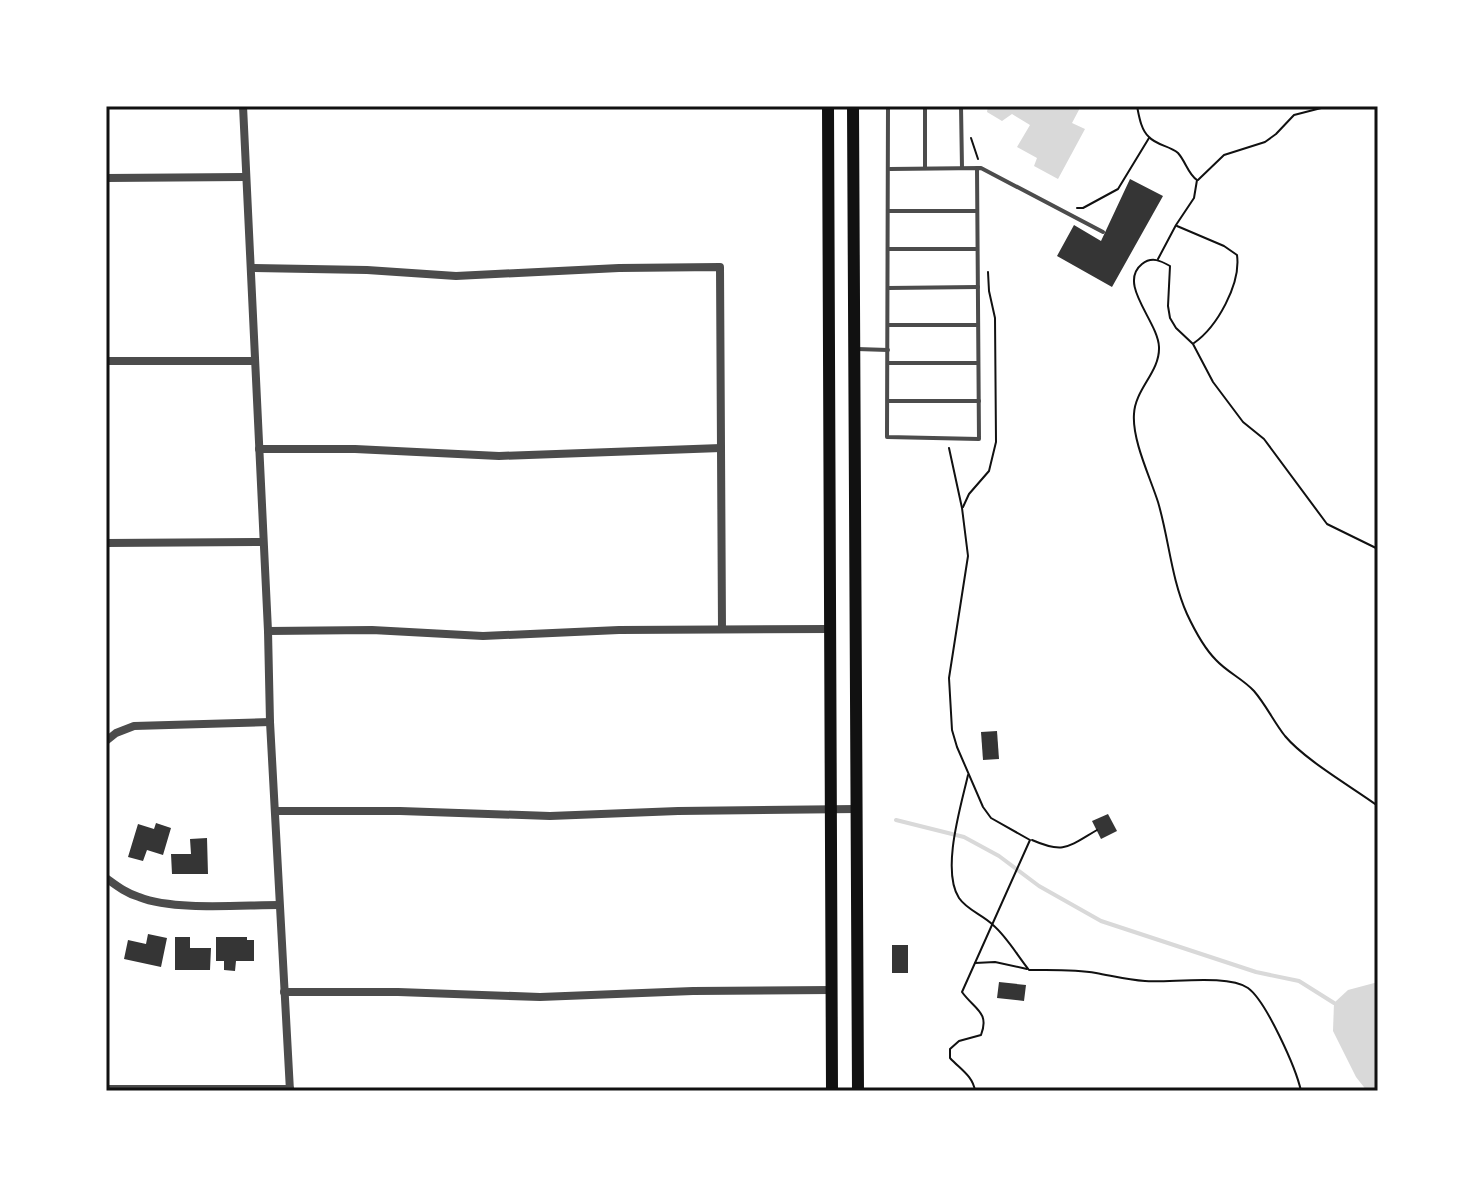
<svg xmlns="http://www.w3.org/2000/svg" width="1484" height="1197" font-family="'Playfair Display',serif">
  <rect width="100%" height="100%" fill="#fff"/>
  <g fill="#d9d9d9">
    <polygon points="988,106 1081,106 1072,123 1085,129 1058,179 1034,166 1037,158 1017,147 1030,125 1012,114 1002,121 987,112"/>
    <polygon points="1378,982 1378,1091 1367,1091 1356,1077 1333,1031 1334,1003 1348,990"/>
  </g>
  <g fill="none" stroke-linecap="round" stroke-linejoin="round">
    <polyline stroke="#d9d9d9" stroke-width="4" points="896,820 964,837 999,856 1039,886 1101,921 1256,972 1299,981 1334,1003"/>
  </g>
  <g fill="#353535">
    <polygon points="1130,179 1163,196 1112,287 1057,256 1074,225 1101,241"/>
    <polygon points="997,731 999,759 983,760 981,732"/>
    <polygon points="1108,814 1117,831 1101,839 1092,821"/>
    <polygon points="156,823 171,828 163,855 147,850 143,861 128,857 138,824 154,829"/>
    <polygon points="207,838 208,874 172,874 171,854 191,854 190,839"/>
    <polygon points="148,934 167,938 161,967 124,959 128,940 146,944"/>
    <polygon points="175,937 190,937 190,948 211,948 210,970 175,970"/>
    <polygon points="216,937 247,937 247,940 254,940 254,961 236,961 235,971 224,970 224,961 216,961"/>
    <rect x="892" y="945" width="16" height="28"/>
    <polygon points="999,982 1026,985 1024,1001 997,998"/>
  </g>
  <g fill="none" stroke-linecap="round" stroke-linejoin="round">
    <g stroke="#111" stroke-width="2">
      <path d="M1137 106C1139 116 1141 130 1149 137 1156 145 1170 146 1178 153 1186 162 1188 174 1197 180L1194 198 1176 225 1158 259"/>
      <polyline points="971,138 978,159"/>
      <polyline points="1198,180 1224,155 1265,142 1276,134 1294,115 1329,106"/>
      <polyline points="1077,208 1083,208 1118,189 1149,138"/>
      <path d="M1177 226 1224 246 1237 255C1241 284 1217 327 1194 343"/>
      <path d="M949 448 962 508 968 556 949 678 952 730 957 747 983 807 991 818 1030 840 962 992C974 1009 990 1012 981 1035L959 1041 950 1049V1058C960 1069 973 1076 975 1091"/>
      <polyline points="963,507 969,494 989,471 996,442 995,318 989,291 988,272"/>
      <path d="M1378 549 1327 524 1264 439 1243 422 1213 382 1193 344 1176 328 1170 318 1168 306 1170 266C1161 261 1152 256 1142 264 1117 284 1158 321 1159 347 1160 372 1135 389 1134 414 1132 440 1150 477 1158 502 1169 539 1171 578 1187 614 1194 629 1204 648 1216 660 1227 672 1243 679 1254 691 1266 705 1274 722 1285 736 1305 760 1352 787 1378 806"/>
      <path d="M968 775C961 806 941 870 959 898 967 910 983 915 993 925 1007 937 1017 955 1029 970 1050 970 1075 969 1096 973 1113 976 1128 980 1145 981 1171 983 1227 974 1248 988 1266 1001 1296 1068 1301 1091"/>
      <path d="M1032 840C1064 854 1068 847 1097 830"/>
      <polyline points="975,963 995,962 1027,969"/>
    </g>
    <g stroke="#4c4c4c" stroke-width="4">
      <polyline points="888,106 887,437 979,439 977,168"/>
      <polyline points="925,106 925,168"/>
      <polyline points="961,106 962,168"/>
      <polyline points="890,169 981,168 1103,232"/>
      <polyline points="888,211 977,211"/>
      <polyline points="888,249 977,249"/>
      <polyline points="888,288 978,287"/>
      <polyline points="888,325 977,325"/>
      <polyline points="857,349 888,350"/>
      <polyline points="888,363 977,363"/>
      <polyline points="888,401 979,401"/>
    </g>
    <g stroke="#4c4c4c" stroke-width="8">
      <polyline points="243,106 268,631 270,722 290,1091"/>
      <polyline points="106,178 245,177"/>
      <polyline points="251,268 367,270 456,276 619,268 720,267 722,629"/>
      <polyline points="106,361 255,361"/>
      <polyline points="259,449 355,449 499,456 721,448"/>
      <polyline points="106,543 263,542"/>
      <polyline points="268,631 372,630 483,636 619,630 830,629"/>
      <polyline points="106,741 116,733 134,726 270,722"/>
      <polyline points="275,811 400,811 550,816 678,811 856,809"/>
      <path d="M106 878C117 886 126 893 139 897 174 911 240 905 279 905"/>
      <polyline points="284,992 398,992 540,997 693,991 832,990"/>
      <polyline points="106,1089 290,1089"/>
    </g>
    <g stroke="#111" stroke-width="12">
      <polyline points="828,106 832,1091"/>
      <polyline points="853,106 858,1091"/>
    </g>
  </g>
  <rect width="1484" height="1197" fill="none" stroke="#ffffff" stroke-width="216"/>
  <rect x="108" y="108" width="1268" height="981" fill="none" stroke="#111" stroke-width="3"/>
</svg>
